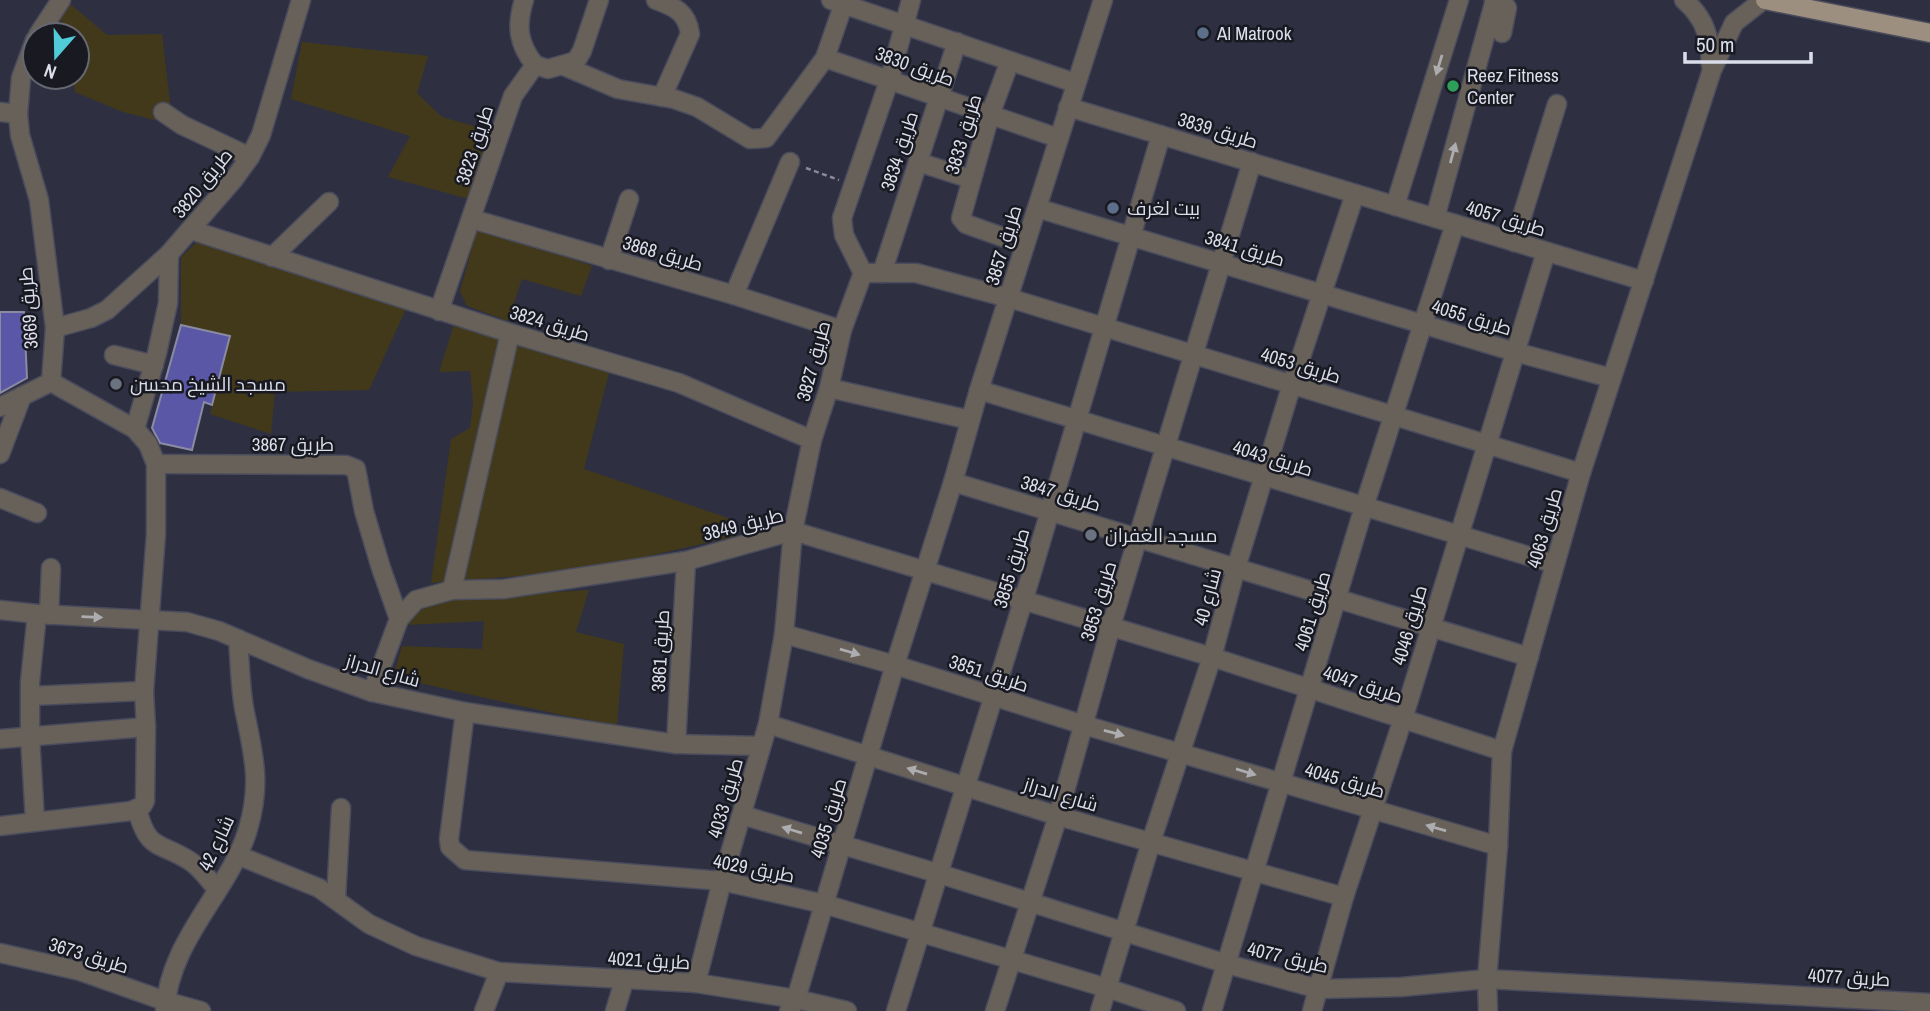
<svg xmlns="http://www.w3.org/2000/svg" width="1930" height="1011" font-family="'Archivo Narrow',Cairo,sans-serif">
  <rect width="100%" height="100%" fill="#2e3042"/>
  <g fill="#413919">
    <polygon points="69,3 107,35 162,34 172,119 171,124 123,112 75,92 72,77 77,77 77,35 64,35 60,15"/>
    <polygon points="302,42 428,56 417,93 442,117 495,132 469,199 388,177 410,136 291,99"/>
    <polygon points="478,226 592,266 581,296 522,279 508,321 467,306 460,291"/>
    <polygon points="198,241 406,309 369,390 275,392 271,434 210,414 230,337 181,325 181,257"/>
    <polygon points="454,324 610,369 584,469 728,518 737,536 582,571 431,583 451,439 470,428 473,401 470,371 439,372"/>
    <polygon points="589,590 576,632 624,644 617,725 566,716 393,677 402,646 482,649 484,621 406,625 415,611 444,599"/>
  </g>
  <g fill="#5a57a6" stroke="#8a8ba2" stroke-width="2">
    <polygon points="0,312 24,312 27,378 0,393"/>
    <polygon points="181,325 230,336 212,405 204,402 192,450 160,443 152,428"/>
  </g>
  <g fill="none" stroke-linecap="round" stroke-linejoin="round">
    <defs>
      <g id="minor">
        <path d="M524 0C516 26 518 44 535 65"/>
        <path d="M656 0C675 7 687 12 690 34L662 97"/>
        <polyline points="831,0 1075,83"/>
        <polyline points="1494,0 1504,4 1507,8 1502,33"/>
        <path d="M1684 0C1706 19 1710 38 1711 66"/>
        <polyline points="38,35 61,0"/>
        <polyline points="35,40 21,78 18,114 20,135 39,200 55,328 51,382"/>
        <polyline points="825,58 1058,138"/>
        <polyline points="1010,61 990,115 961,218 966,224 1025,245"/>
        <polyline points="535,65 548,69 576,61 582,51 599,0"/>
        <polyline points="564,66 618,89 674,99 697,107 750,139 766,138 825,58 845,0"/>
        <polyline points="1068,107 1644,281"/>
        <polyline points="0,112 18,114"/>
        <polyline points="163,112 182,125 250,157"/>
        <polyline points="918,162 971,179"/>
        <polyline points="1395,206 1459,0"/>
        <polyline points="1037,208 1515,352 1611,378"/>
        <polyline points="1435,218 1495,0"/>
        <polyline points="472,219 734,295 842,330"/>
        <polyline points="191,230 510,333 679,383 812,440"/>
        <polyline points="1514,242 1557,104"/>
        <polyline points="272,257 329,202"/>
        <polyline points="609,260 629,199"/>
        <polyline points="863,273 916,273 1009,298 1581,473"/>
        <polyline points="882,273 957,42"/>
        <polyline points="734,295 790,162"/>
        <polyline points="439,311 513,96 535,65"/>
        <polyline points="55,328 91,318 107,310 169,254 234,179 250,157 261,135 301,0"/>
        <polyline points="114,355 154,365"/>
        <polyline points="829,388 970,420"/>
        <polyline points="979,390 1555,564"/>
        <polyline points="0,407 51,382"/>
        <polyline points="135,429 157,353 168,303 169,254"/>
        <polyline points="0,454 22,396"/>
        <polyline points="156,464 346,465 356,469 364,511 381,568 399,619"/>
        <polyline points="953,482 1529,657"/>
        <polyline points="0,498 37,513"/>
        <polyline points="452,590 510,333"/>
        <polyline points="0,610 37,614 187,622 219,631 308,669 372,692 465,712 676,744 761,746"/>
        <polyline points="49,615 51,568"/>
        <polyline points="784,634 895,665 1084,725 1498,846"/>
        <polyline points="372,692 399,619 416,600 452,590 504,589 686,561 793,531 1212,657 1502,751"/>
        <polyline points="30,696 144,691"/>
        <polyline points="465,712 449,839 450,847 465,860 722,881 824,904 1107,988 1176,1011"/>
        <polyline points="768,724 1058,816 1344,897"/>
        <polyline points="0,739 146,727"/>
        <polyline points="676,744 686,561"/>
        <path d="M137 809C148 852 159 841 190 861 201 868 208 879 217 889"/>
        <polyline points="742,815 940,874 1227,964 1319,989 1401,987 1487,979 1930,1003"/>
        <polyline points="35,821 30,737 30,682 37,614"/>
        <polyline points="0,826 131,811 142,806 145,801 146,727 144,691 156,534 156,464 148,444 135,429 51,382"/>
        <polyline points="237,855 319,888 369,924 416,946 499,972 696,983 796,999 847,1011"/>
        <polyline points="336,899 341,808"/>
        <polyline points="0,953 80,971 165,1001 201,1011"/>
        <polyline points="696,983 722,881 768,724 784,634 793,531 812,440 829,388 842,330 863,273 844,235 842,218 890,78 911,0"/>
        <path d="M165 1011C169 939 230 891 248 829 262 782 253 753 244 708 240 685 240 662 238 639"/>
        <polyline points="484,1011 499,972"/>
        <polyline points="615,1011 624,981"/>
        <polyline points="789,1011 796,999 895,665 953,482 979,390 1103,0"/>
        <polyline points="896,1011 1029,582 1161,135"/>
        <polyline points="995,1011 1058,816 1111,626 1252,162"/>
        <polyline points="1100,1011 1151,842 1212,657 1236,568 1292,384 1355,194"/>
        <polyline points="1212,1011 1364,507 1455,224"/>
        <polyline points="1312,1011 1344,897 1403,719 1546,252"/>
        <polyline points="1488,1011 1487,979 1498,846 1502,751 1581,473 1712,70 1734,23 1763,0"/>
      </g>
      <polyline id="major" points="1765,0 1930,33"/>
    </defs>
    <use href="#minor" stroke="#4a4c5d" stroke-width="21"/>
    <use href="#major" stroke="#4a4c5d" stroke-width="21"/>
    <polyline stroke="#878a99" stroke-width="2.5" stroke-dasharray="5 3.5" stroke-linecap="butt" points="806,168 839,180"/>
    <use href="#minor" stroke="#676159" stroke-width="18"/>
    <use href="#major" stroke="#9c8f7f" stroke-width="18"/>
  </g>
  <defs><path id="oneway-solid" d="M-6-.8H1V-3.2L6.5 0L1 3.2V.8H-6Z" transform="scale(1.75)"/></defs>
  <g fill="#adacb0">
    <use href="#oneway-solid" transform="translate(1439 65) rotate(107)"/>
    <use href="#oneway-solid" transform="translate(1453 153) rotate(-75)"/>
    <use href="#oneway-solid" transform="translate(92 617) rotate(2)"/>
    <use href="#oneway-solid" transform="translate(850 652) rotate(16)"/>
    <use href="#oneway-solid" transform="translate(1114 733) rotate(15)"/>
    <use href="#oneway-solid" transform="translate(917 771) rotate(-163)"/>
    <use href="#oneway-solid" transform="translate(1246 772) rotate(17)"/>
    <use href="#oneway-solid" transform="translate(1436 828) rotate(-164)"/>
    <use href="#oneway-solid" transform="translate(792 830) rotate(-163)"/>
  </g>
  <g fill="#5c6f8a" stroke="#181921" stroke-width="2.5">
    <circle cx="1203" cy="33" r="7"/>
    <circle cx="1113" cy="208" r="7"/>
  </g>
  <circle fill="#2e9e5b" stroke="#181921" stroke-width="2.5" cx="1453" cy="86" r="7"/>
  <g fill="#6b7280" stroke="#181921" stroke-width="2.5">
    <circle cx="116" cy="384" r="7"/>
    <circle cx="1091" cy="535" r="7"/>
  </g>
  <g text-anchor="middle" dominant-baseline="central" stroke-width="5" stroke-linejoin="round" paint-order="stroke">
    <g font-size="19" fill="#dbdeea" stroke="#181921" text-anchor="start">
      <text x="1217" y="33">Al Matrook</text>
      <text x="1467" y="75">Reez Fitness<tspan x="1467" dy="22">Center</tspan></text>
      <text x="1127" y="208">بيت لغرف</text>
      <text x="130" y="384">مسجد الشيخ محسن</text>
      <text x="1105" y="535">مسجد الغفران</text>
    </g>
    <g font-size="19" fill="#dbdeea" stroke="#181921">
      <text transform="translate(915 66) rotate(20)">طريق 3830</text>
      <text transform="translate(1218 130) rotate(17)">طريق 3839</text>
      <text transform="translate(963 134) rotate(-73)">طريق 3833</text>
      <text transform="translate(474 145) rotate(-72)">طريق 3823</text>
      <text transform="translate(899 151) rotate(-72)">طريق 3834</text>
      <text transform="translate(202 183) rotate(-51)">طريق 3820</text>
      <text transform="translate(1506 218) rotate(17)">طريق 4057</text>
      <text transform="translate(1003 245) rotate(-73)">طريق 3857</text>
      <text transform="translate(1245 248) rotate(17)">طريق 3841</text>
      <text transform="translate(663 253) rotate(16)">طريق 3868</text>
      <text transform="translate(28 308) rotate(-94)">طريق 3669</text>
      <text transform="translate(1472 317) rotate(17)">طريق 4055</text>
      <text transform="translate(550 323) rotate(17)">طريق 3824</text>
      <text transform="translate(813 361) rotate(-75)">طريق 3827</text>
      <text transform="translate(1301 365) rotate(17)">طريق 4053</text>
      <text x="293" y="444">طريق 3867</text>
      <text transform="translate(1273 458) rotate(17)">طريق 4043</text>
      <text transform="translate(1061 493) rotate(17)">طريق 3847</text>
      <text transform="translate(743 524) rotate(-14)">طريق 3849</text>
      <text transform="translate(1544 528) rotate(-74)">طريق 4063</text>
      <text transform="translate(1011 568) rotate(-73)">طريق 3855</text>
      <text transform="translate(1207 597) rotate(-75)">شارع 40</text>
      <text transform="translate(1098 601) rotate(-73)">طريق 3853</text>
      <text transform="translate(1312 611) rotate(-73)">طريق 4061</text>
      <text transform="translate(1409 625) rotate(-74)">طريق 4046</text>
      <text transform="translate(660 651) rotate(-87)">طريق 3861</text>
      <text transform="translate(383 670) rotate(16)">شارع الدراز</text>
      <text transform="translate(989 673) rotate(18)">طريق 3851</text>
      <text transform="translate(1363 684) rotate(18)">طريق 4047</text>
      <text transform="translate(1345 780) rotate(16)">طريق 4045</text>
      <text transform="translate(1061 794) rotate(17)">شارع الدراز</text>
      <text transform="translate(725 798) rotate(-74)">طريق 4033</text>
      <text transform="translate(828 818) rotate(-73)">طريق 4035</text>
      <text transform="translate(216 843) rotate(-65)">شارع 42</text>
      <text transform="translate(754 868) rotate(11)">طريق 4029</text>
      <text transform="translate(89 955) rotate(17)">طريق 3673</text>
      <text transform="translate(1288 957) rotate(13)">طريق 4077</text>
      <text transform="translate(649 960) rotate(3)">طريق 4021</text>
      <text transform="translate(1849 977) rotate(3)">طريق 4077</text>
    </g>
  </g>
  <g transform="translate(56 56) rotate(200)"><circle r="33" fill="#181921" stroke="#666871" stroke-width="2"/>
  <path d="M0-5L12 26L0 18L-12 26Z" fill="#52cbd9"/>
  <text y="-10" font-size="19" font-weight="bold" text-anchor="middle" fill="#dbdeea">N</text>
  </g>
  <path d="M1685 52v10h126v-10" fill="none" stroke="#dbdeea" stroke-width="3.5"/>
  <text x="1696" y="52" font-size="21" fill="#dbdeea" stroke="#181921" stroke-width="5" paint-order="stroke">50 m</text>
</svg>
